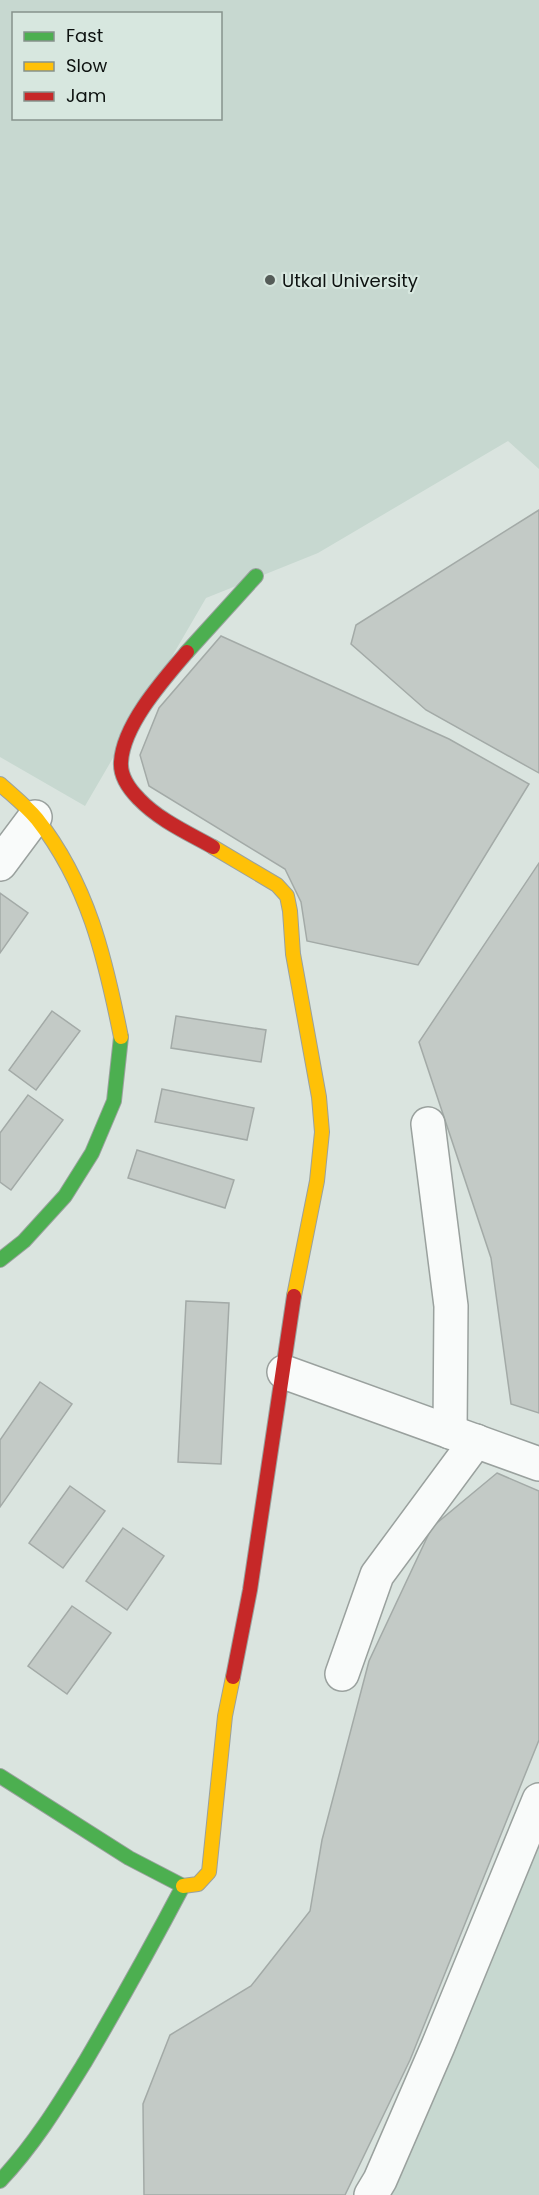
<svg xmlns="http://www.w3.org/2000/svg" width="539" height="2195" font-family="Poppins,sans-serif">
  <rect width="100%" height="100%" fill="#dae4df"/>
  <g fill="#c7d8d0" fill-rule="evenodd">
    <path d="M0 0H539V469L508 441 318 553 206 598 85 806 0 757ZM14 14H220V118H14Z"/>
    <polygon points="539,1834 539,2195 382,2195"/>
  </g>
  <g fill="#c3cac6" stroke="#a3aaa7" stroke-width="1.5">
    <polygon points="539,510 539,773 426,710 351,644 356,625"/>
    <polygon points="221,636 449,739 529,784 418,965 307,941 301,902 285,869 149,786 140,755 159,708"/>
    <polygon points="539,863 539,1413 511,1404 491,1258 419,1042"/>
    <polygon points="0,893 28,913 0,953"/>
    <polygon points="52,1011 80,1031 36,1090 9,1070"/>
    <polygon points="176,1016 266,1030 261,1062 171,1048"/>
    <polygon points="162,1089 254,1108 247,1140 155,1122"/>
    <polygon points="28,1095 63,1120 11,1190 0,1182 0,1133"/>
    <polygon points="137,1150 234,1180 225,1208 128,1178"/>
    <polygon points="186,1301 229,1303 221,1464 178,1462"/>
    <polygon points="40,1382 72,1404 0,1507 0,1440"/>
    <polygon points="497,1473 539,1491 539,1740 410,2060 345,2195 144,2195 143,2104 170,2035 251,1986 310,1911 322,1840 369,1661 432,1527"/>
    <polygon points="70,1486 105,1511 63,1568 29,1543"/>
    <polygon points="123,1528 164,1556 127,1610 86,1581"/>
    <polygon points="72,1606 111,1633 67,1694 28,1666"/>
  </g>
  <g fill="none" stroke-linecap="round" stroke-linejoin="round">
    <defs>
      <g id="street">
        <polyline points="0,864 35,817"/>
        <polyline points="428,1124 451,1306 450,1432"/>
        <polyline points="284,1372 539,1464"/>
        <polyline points="342,1674 377,1575 476,1441"/>
        <polyline points="371,2195 380,2180 438,2046 539,1800"/>
      </g>
      <g id="fast">
        <polyline points="187,652 256,576"/>
        <polyline points="0,1260 24,1241 65,1196 92,1153 114,1101 121,1037"/>
        <path d="M0 1776 129 1858 183 1886C152 1945 119 2004 85 2062 59 2104 34 2145 0 2181"/>
      </g>
      <g id="slow">
        <path d="M0 784C12 795 26 806 37 819 88 884 105 957 121 1037"/>
        <polyline points="213,847 277,885 287,896 290,911 293,954 319,1097 322,1132 317,1181 294,1296"/>
        <polyline points="183,1886 198,1884 209,1872 225,1716 233,1677"/>
      </g>
      <g id="jam">
        <path d="M187 652C163 680 123 725 121 762 120 776 130 790 139 799 159 820 188 833 213 847"/>
        <polyline points="233,1677 250,1590 294,1296"/>
      </g>
    </defs>
    <use href="#street" stroke="#9aa19e" stroke-width="36"/>
    <use href="#fast" stroke="#9aa19e" stroke-width="16"/>
    <use href="#slow" stroke="#9aa19e" stroke-width="16"/>
    <use href="#jam" stroke="#9aa19e" stroke-width="16"/>
    <use href="#street" stroke="#f9fbfa" stroke-width="33"/>
    <use href="#fast" stroke="#4caf50" stroke-width="14"/>
    <use href="#slow" stroke="#ffc107" stroke-width="14"/>
    <use href="#jam" stroke="#c62828" stroke-width="14"/>
  </g>
  <circle fill="#555c58" stroke="#d7e7df" stroke-width="2" cx="270" cy="280" r="6"/>
  <g text-anchor="middle" dominant-baseline="central" stroke-width="4.5" stroke-linejoin="round" paint-order="stroke">
    <g font-size="18" fill="#0d1210" stroke="#d7e7df" text-anchor="start">
      <text x="282" y="280">Utkal University</text>
    </g>
  </g>
  <rect x="12" y="12" width="210" height="108" fill="#d7e7df" stroke="#86928c" stroke-width="1.5"/>
  <rect x="24" y="32" width="30" height="9" fill="#4caf50" stroke="#86928c" stroke-width="1.5"/>
  <text x="66" y="42" font-size="18" fill="#0d1210">Fast</text>
  <rect x="24" y="62" width="30" height="9" fill="#ffc107" stroke="#86928c" stroke-width="1.5"/>
  <text x="66" y="72" font-size="18" fill="#0d1210">Slow</text>
  <rect x="24" y="92" width="30" height="9" fill="#c62828" stroke="#86928c" stroke-width="1.5"/>
  <text x="66" y="102" font-size="18" fill="#0d1210">Jam</text>
</svg>
